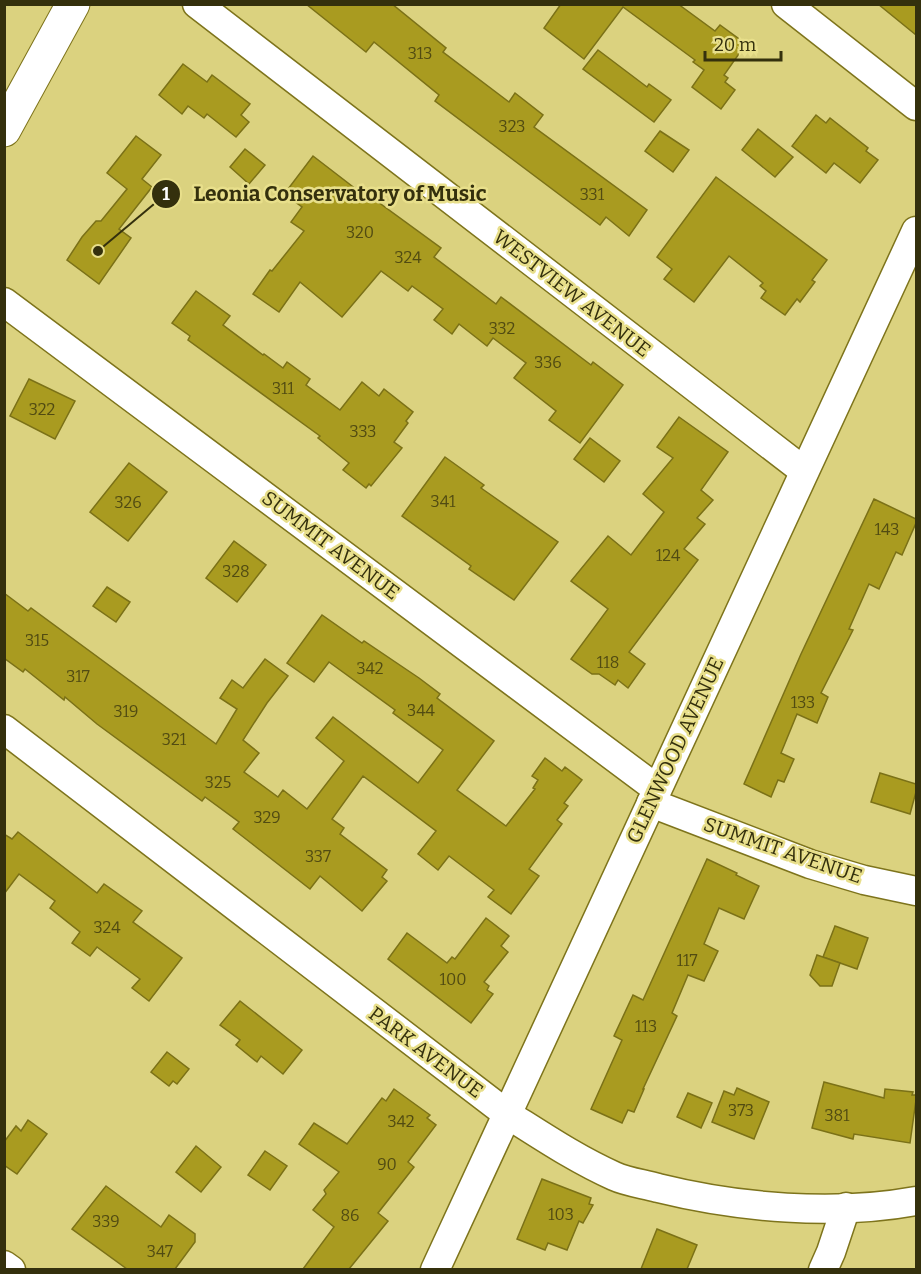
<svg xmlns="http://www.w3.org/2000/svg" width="921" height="1274" font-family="Bitter,serif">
  <rect width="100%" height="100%" fill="#dbd27f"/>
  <g fill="#a99b20" stroke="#7b7117" stroke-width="1.5">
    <polygon points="306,4 392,4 446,48 443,52 509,102 515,93 543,115 534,127 647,210 629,236 606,217 600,225 435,101 439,95 374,42 366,52"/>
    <polygon points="561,4 678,4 715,31 720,25 746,44 724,75 728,78 725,82 735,90 721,109 692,87 704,70 693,62 695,60 623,7 584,59 544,28"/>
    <polygon points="878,4 916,4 916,35"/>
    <polygon points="598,50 647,87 649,84 671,100 654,122 583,69"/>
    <polygon points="183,64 207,82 212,75 250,104 241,115 249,122 236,137 207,114 204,118 188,106 182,114 159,95"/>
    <polygon points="816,115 826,123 830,118 868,148 866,151 878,160 860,183 834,163 826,173 792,146"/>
    <polygon points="758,129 793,157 775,177 742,150"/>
    <polygon points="660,131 689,150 673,172 645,151"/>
    <polygon points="136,136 161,155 142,179 152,187 119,229 131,238 99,284 67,260 82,237 96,221 101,221 127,189 107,173"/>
    <polygon points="245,149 265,165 249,184 230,167"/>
    <polygon points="313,156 365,196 367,194 441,248 434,257 496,304 501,297 591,365 593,362 623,385 580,443 549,420 556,411 514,378 526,363 493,338 487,346 459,324 452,334 434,320 443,309 412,286 408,291 381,271 342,317 300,282 279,312 253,294 270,270 272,271 304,231 291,222 302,207 294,201 298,196 288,189"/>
    <polygon points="716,177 827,260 812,280 815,282 800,302 797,299 785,315 761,298 766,291 760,286 763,283 729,256 694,302 664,279 672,269 657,257"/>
    <polygon points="196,291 230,316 223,325 263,355 264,354 283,368 287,362 310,379 306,385 340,410 362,382 379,396 384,389 413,412 406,421 408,423 394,442 402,448 371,486 369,484 366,488 343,470 349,463 318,438 320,436 188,340 190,336 172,323"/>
    <polygon points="29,379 75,401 55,439 10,416"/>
    <polygon points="679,417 728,452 701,490 713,500 697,518 705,524 684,549 698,560 629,652 645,664 628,688 618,680 615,685 599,674 592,674 571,659 608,609 571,581 608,536 631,555 664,512 643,494 673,458 657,447"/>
    <polygon points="590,438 620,461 604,482 574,459"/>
    <polygon points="445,457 484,485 481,488 558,542 514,600 469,569 471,566 402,516"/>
    <polygon points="129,463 167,492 128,541 90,512"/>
    <polygon points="874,499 916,519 916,523 902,555 896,552 879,589 869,584 849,629 853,630 821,693 828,697 817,723 797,714 781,753 794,759 784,782 778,780 771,797 744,784 801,654"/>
    <polygon points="234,541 266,565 237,602 206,578"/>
    <polygon points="107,587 130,602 116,622 93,606"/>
    <polygon points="4,593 28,611 31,608 216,744 237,709 220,698 232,680 243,688 265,659 288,676 267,703 243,740 259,753 244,772 278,797 283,790 307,809 344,761 316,738 333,717 418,783 443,750 393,713 395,710 329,662 314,682 287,663 322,615 362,643 364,641 419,678 440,694 437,698 494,741 457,790 506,826 535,789 533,788 538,780 532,776 545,758 562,771 565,767 582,780 564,803 568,806 557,820 562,824 529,869 539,876 511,914 488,897 494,890 449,856 438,870 418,854 436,831 363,776 332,819 344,828 340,834 387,870 382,877 387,881 362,911 320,876 310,889 233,829 239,822 205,797 202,801 97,724 65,697 64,700 25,669 23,672 4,658"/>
    <polygon points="880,773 916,784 916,792 910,814 871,802"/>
    <polygon points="18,832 97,893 104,884 142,911 133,922 182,958 149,1001 132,988 140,979 97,947 90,956 72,943 80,932 50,908 55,901 19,874 4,894 4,834 12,839"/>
    <polygon points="707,859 737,873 736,875 759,886 744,919 719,908 704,944 718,951 704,981 688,975 672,1013 677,1016 643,1089 644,1089 634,1112 628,1110 622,1123 591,1109 622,1040 614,1036 633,995 643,1000"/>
    <polygon points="486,918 509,936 501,946 508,952 484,982 489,986 487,990 493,994 471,1023 388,959 407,933 447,963 452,957 455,959"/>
    <polygon points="835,926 868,938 857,969 823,957"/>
    <polygon points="817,955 840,963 832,986 820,986 810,975"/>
    <polygon points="240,1001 302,1050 283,1074 261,1056 257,1062 236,1045 240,1040 220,1025"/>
    <polygon points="167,1052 189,1069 177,1084 173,1081 169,1086 151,1072"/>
    <polygon points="824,1082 884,1098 885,1089 913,1092 912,1095 916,1095 916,1100 910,1143 854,1134 853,1139 812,1128"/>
    <polygon points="737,1088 769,1102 754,1139 712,1122 724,1091 734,1095"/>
    <polygon points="394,1089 430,1115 427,1118 436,1125 408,1162 414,1167 378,1213 388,1221 349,1269 303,1269 334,1227 313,1210 326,1194 324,1190 339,1172 299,1144 314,1123 347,1144 382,1098 386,1101"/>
    <polygon points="688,1093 712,1103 701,1128 677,1117"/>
    <polygon points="28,1120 47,1134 17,1174 4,1165 4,1142 16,1126 21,1131"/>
    <polygon points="196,1146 221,1167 201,1192 176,1172"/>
    <polygon points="265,1151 287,1166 270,1190 248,1175"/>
    <polygon points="542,1179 591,1198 589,1204 593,1205 583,1223 579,1221 567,1250 548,1243 545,1250 517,1239"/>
    <polygon points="106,1186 161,1227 169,1215 195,1234 195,1242 175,1269 127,1269 72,1229"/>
    <polygon points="657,1229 697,1245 687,1269 641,1269"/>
  </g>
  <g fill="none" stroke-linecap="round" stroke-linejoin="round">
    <defs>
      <g id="minor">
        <polyline points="197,4 804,471"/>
        <polyline points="786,4 916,106"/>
        <polyline points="4,302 657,789"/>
        <path d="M4 729 507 1114C542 1136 576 1159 614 1176 627 1182 644 1184 658 1188 739 1208 834 1216 916 1201"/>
        <polyline points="651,803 810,864 864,880 916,891"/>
        <polyline points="4,1265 11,1270"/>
        <polyline points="435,1270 916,231"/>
        <polyline points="823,1270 831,1252 846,1207"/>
      </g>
      <polyline id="major" points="4,130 73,4"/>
    </defs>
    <use href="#minor" stroke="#7e741c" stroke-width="31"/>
    <use href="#major" stroke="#7e741c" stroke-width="35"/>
    <use href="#minor" stroke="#fff" stroke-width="28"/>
    <use href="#major" stroke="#fff" stroke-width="33"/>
  </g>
  <g text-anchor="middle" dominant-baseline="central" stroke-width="5" stroke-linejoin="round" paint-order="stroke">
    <g font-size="16" fill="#514b12">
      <text x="420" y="53">313</text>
      <text x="512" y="126">323</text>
      <text x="592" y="194">331</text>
      <text x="360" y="232">320</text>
      <text x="408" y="257">324</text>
      <text x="502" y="328">332</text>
      <text x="548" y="362">336</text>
      <text x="283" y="388">311</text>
      <text x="42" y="409">322</text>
      <text x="363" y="431">333</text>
      <text x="443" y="501">341</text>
      <text x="128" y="502">326</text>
      <text x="887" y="529">143</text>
      <text x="668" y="555">124</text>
      <text x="236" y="571">328</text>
      <text x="37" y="640">315</text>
      <text x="608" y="662">118</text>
      <text x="370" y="668">342</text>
      <text x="78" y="676">317</text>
      <text x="803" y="702">133</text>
      <text x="421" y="710">344</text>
      <text x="126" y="711">319</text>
      <text x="174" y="739">321</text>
      <text x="218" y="782">325</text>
      <text x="267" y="817">329</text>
      <text x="318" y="856">337</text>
      <text x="107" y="927">324</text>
      <text x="687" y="960">117</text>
      <text x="453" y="979">100</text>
      <text x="646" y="1026">113</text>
      <text x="741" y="1110">373</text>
      <text x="837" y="1115">381</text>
      <text x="401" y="1121">342</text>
      <text x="387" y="1164">90</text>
      <text x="561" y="1214">103</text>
      <text x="350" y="1215">86</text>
      <text x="106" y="1221">339</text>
      <text x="160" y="1251">347</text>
    </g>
    <g font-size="20" fill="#34300d" stroke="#e8df8b">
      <text transform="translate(572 293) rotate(38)">WESTVIEW AVENUE</text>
      <text transform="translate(331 545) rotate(37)">SUMMIT AVENUE</text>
      <text transform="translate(675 750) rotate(-65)">GLENWOOD AVENUE</text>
      <text transform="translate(783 850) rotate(19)">SUMMIT AVENUE</text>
      <text transform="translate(426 1052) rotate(37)">PARK AVENUE</text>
    </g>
  </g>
  <path fill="none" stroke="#34300d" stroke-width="2" d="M98 251L166 194"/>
  <g fill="#34300d" stroke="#e8df8b" stroke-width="2">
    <circle cx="98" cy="251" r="6"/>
    <circle cx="166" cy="194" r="15"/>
  </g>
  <g font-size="18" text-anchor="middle" font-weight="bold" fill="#fff">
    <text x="166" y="200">1</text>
  </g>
  <g font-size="21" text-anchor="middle" font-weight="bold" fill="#34300d" stroke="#e8df8b" stroke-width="5" stroke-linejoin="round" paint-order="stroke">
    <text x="340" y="201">Leonia Conservatory of Music</text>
  </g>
  <rect width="921" height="1274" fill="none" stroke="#34300d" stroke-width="12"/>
  <path d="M705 51v9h76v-9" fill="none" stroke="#34300d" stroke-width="3"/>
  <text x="714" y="51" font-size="18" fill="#34300d" stroke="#e8df8b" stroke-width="4.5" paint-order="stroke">20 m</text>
</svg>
